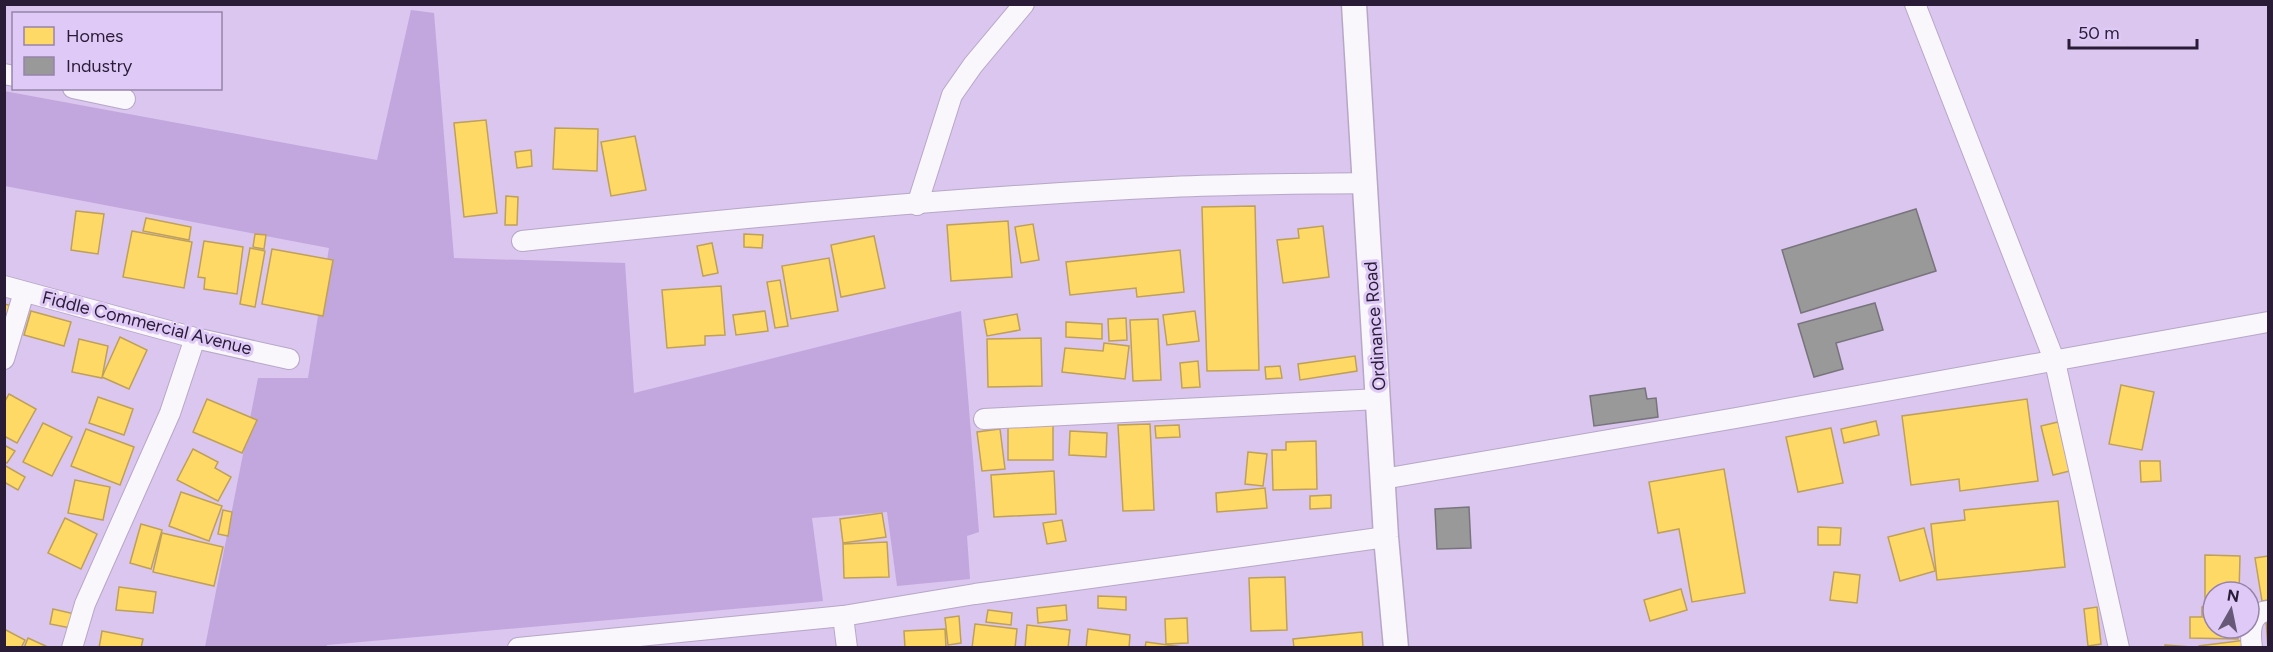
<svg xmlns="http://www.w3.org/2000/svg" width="2273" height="652" font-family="Figtree,sans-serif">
  <rect width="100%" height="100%" fill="#dac6ee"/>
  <polygon fill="#c2a6de" points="411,10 434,13 454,258 625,263 634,393 961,311 979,532 967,536 970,579 897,586 887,512 812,518 823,601 327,645 326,647 205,647 258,378 308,378 329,248 5,186 4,91 377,160"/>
  <g fill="#ffd966" stroke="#bfa058" stroke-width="1.5">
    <polygon points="486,120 497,213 464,217 454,123"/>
    <polygon points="555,128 598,129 597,171 553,169"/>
    <polygon points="635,136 646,190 611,196 601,142"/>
    <polygon points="531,150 532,166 517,168 515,152"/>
    <polygon points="506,196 518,197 517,225 505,225"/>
    <polygon points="1255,206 1259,370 1207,371 1202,207"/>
    <polygon points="76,211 104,214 98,254 71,250"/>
    <polygon points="146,218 191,227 189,240 143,231"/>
    <polygon points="1008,221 1012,277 951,281 947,225"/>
    <polygon points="1033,224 1039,260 1021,263 1015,227"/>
    <polygon points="1323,226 1329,277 1283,283 1277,240 1299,238 1298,229"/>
    <polygon points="132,231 192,242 184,288 123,277"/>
    <polygon points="255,234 266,235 264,249 253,247"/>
    <polygon points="744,234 763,235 762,248 744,247"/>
    <polygon points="874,236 885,288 841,297 831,245"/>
    <polygon points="204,241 243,247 237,294 204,289 205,278 198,277"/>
    <polygon points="712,243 718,273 703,276 697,246"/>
    <polygon points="250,248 265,251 255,307 240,304"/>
    <polygon points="272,249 333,260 323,316 262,304"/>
    <polygon points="1180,250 1184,292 1137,297 1136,288 1070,295 1066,262"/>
    <polygon points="829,258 838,311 791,319 782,266"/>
    <polygon points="780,280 788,326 775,328 767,282"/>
    <polygon points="721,286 725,335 705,336 705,345 667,348 662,290"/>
    <polygon points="4,304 13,306 4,334"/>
    <polygon points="31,311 71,322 64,346 24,335"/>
    <polygon points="765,311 768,331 736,335 733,315"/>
    <polygon points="1195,311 1199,341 1167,345 1163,315"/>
    <polygon points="1017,314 1020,330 987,336 984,320"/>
    <polygon points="1126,318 1127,340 1109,341 1108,319"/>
    <polygon points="1158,319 1161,380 1133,381 1130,320"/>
    <polygon points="1066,322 1102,324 1102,339 1066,337"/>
    <polygon points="120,337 147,350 129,389 102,377"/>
    <polygon points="1041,338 1042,386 988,387 987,339"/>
    <polygon points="79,339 108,346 102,378 72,372"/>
    <polygon points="1104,343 1129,346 1125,379 1062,372 1065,348 1103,351"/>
    <polygon points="1355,356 1357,371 1300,380 1298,364"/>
    <polygon points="1198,361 1200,387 1182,388 1180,363"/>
    <polygon points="1280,366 1282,378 1266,379 1265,367"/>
    <polygon points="2121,385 2154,392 2142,450 2109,444"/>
    <polygon points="9,394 36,409 17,443 4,436 4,403"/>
    <polygon points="98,397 133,409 124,435 89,423"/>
    <polygon points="207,399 257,420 242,453 193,432"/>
    <polygon points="2027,399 2038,481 1960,491 1959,479 1911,485 1902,416"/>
    <polygon points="1876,421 1879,435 1844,443 1841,429"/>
    <rect x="1008" y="422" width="45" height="38"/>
    <polygon points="2058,422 2070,471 2053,475 2041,426"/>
    <polygon points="43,423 72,437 52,476 23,462"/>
    <polygon points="1150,424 1154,510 1123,511 1118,425"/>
    <polygon points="1179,425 1180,437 1156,438 1155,426"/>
    <polygon points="1831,428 1843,483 1798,492 1786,437"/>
    <polygon points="86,429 134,447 120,485 71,466"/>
    <polygon points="1000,429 1005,469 982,471 977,432"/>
    <polygon points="1070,431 1107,433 1106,457 1069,455"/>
    <polygon points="1316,441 1317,489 1273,490 1272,450 1286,450 1286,442"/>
    <polygon points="4,445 15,451 7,463 4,461"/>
    <polygon points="193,449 218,462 215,468 231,477 218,501 177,480"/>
    <polygon points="1248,452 1267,454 1263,486 1245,484"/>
    <polygon points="2140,461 2160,461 2161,481 2141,482"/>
    <polygon points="4,465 25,477 18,490 4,482"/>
    <polygon points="1724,469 1745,593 1692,602 1679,529 1658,533 1649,482"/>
    <polygon points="1054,471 1056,514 994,517 991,475"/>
    <polygon points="75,480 110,487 103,520 68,513"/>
    <polygon points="1265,488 1267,508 1217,512 1216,493"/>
    <polygon points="181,492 222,506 209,541 169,526"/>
    <polygon points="1331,495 1331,508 1310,509 1310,496"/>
    <polygon points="2058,501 2065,567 1937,580 1931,524 1965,520 1964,510"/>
    <polygon points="223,510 232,512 228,536 218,534"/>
    <polygon points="882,513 886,537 843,543 840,519"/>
    <polygon points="65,518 97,534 81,569 48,553"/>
    <polygon points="1062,520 1066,541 1047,544 1043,523"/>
    <polygon points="141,524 162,530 151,569 130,563"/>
    <polygon points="1818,527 1841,528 1840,545 1818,545"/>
    <polygon points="1924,528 1935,571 1900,581 1888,537"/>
    <polygon points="162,533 223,547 214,586 153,572"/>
    <polygon points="887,542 889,577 844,578 843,544"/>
    <polygon points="2205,555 2240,556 2239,592 2213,592 2213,598 2205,598"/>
    <polygon points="2268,556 2268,600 2262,601 2255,558"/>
    <polygon points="1834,572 1860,575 1857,603 1830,600"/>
    <polygon points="1285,577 1287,630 1251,631 1249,578"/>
    <polygon points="119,587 156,592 153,613 116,610"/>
    <polygon points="1681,589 1687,610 1650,621 1644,600"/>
    <polygon points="1098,596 1126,597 1126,610 1098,608"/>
    <polygon points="1066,605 1067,620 1038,623 1037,608"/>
    <polygon points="2097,607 2101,644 2088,646 2084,609"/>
    <polygon points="2202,607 2213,607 2213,628 2238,628 2238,639 2190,638 2190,617 2202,617"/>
    <polygon points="53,609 79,615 76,629 50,624"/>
    <polygon points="988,610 1012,613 1011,625 986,622"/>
    <polygon points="959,616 961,643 948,645 945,618"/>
    <polygon points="1187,618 1188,643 1166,644 1165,619"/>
    <polygon points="2266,620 2268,620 2268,648"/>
    <polygon points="975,624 1017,629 1015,648 972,648"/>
    <polygon points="1027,625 1070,630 1068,648 1025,648"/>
    <polygon points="4,629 25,640 21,648 4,648"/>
    <polygon points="945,629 946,648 905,648 904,631"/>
    <polygon points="1088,629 1130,635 1129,648 1086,648"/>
    <polygon points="102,631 143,639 141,648 99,648"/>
    <polygon points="1362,632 1363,648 1294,648 1293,639"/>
    <polygon points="28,638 50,648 24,648"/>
    <polygon points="2246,640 2247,648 2199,648 2199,646"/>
    <polygon points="1146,642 1190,648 1145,648"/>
    <polygon points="2165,645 2192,647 2165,648"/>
  </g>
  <g fill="#999" stroke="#78747c" stroke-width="1.5">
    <polygon points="1916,209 1936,271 1801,313 1782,250"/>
    <polygon points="1875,303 1883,330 1836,343 1843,369 1814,377 1798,324"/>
    <polygon points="1645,388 1647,399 1656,398 1658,417 1594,426 1590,396"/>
    <polygon points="1469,507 1471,548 1437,549 1435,509"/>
  </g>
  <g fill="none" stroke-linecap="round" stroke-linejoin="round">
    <defs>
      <g id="minor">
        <polyline points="1915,4 2055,362 2119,648"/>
        <polyline points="4,74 14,76"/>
        <polyline points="73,88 125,99"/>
        <polyline points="917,205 952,95 973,65 1024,4"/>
        <path d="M522 241C738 218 954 197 1171 187 1236 184 1301 184 1366 183"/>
        <polyline points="4,286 195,338 289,359"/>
        <polyline points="4,359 24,292"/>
        <polyline points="984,419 1379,399"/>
        <polyline points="1383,479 1736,418 2268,322"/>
        <polyline points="843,616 847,648"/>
        <polyline points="72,648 85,604 170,413 195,338"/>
        <polyline points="518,648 843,616 975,594 1386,537"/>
        <path d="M2252 648C2250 633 2249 613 2268 611"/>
      </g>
      <polyline id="tertiary" points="1354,4 1386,537 1396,648"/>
    </defs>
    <use href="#minor" stroke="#b7a7c7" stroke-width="22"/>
    <use href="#tertiary" stroke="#b7a7c7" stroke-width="27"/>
    <use href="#minor" stroke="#f9f6fc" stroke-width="20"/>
    <use href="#tertiary" stroke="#f9f6fc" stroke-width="24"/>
  </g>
  <g text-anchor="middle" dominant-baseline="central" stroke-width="6" stroke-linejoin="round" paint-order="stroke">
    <g font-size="18" fill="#2a1c37" stroke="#dfcaf7">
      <text transform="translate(147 323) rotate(14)">Fiddle Commercial Avenue</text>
      <text transform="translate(1375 326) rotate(-94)">Ordinance Road</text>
    </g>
  </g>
  <rect width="2273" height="652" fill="none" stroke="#2a1c37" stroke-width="12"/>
  <rect x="12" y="12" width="210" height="78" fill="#dfcaf7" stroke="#9784aa" stroke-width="1.5"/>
  <rect x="24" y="27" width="30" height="18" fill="#ffd966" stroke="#9784aa" stroke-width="1.5"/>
  <text x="66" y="42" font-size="18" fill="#2a1c37">Homes</text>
  <rect x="24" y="57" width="30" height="18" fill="#999999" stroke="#9784aa" stroke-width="1.5"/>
  <text x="66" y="72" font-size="18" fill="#2a1c37">Industry</text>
  <g transform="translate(2231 610) rotate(9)"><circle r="28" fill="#dfcaf7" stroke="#9784aa" stroke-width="1.5"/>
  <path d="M0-4.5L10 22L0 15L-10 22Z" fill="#685877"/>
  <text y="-9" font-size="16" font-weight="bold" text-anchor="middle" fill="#2a1c37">N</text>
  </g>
  <path d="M2069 39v9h128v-9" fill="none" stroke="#2a1c37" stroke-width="3"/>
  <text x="2078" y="39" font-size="18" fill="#2a1c37" stroke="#dfcaf7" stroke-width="4.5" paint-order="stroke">50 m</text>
</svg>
